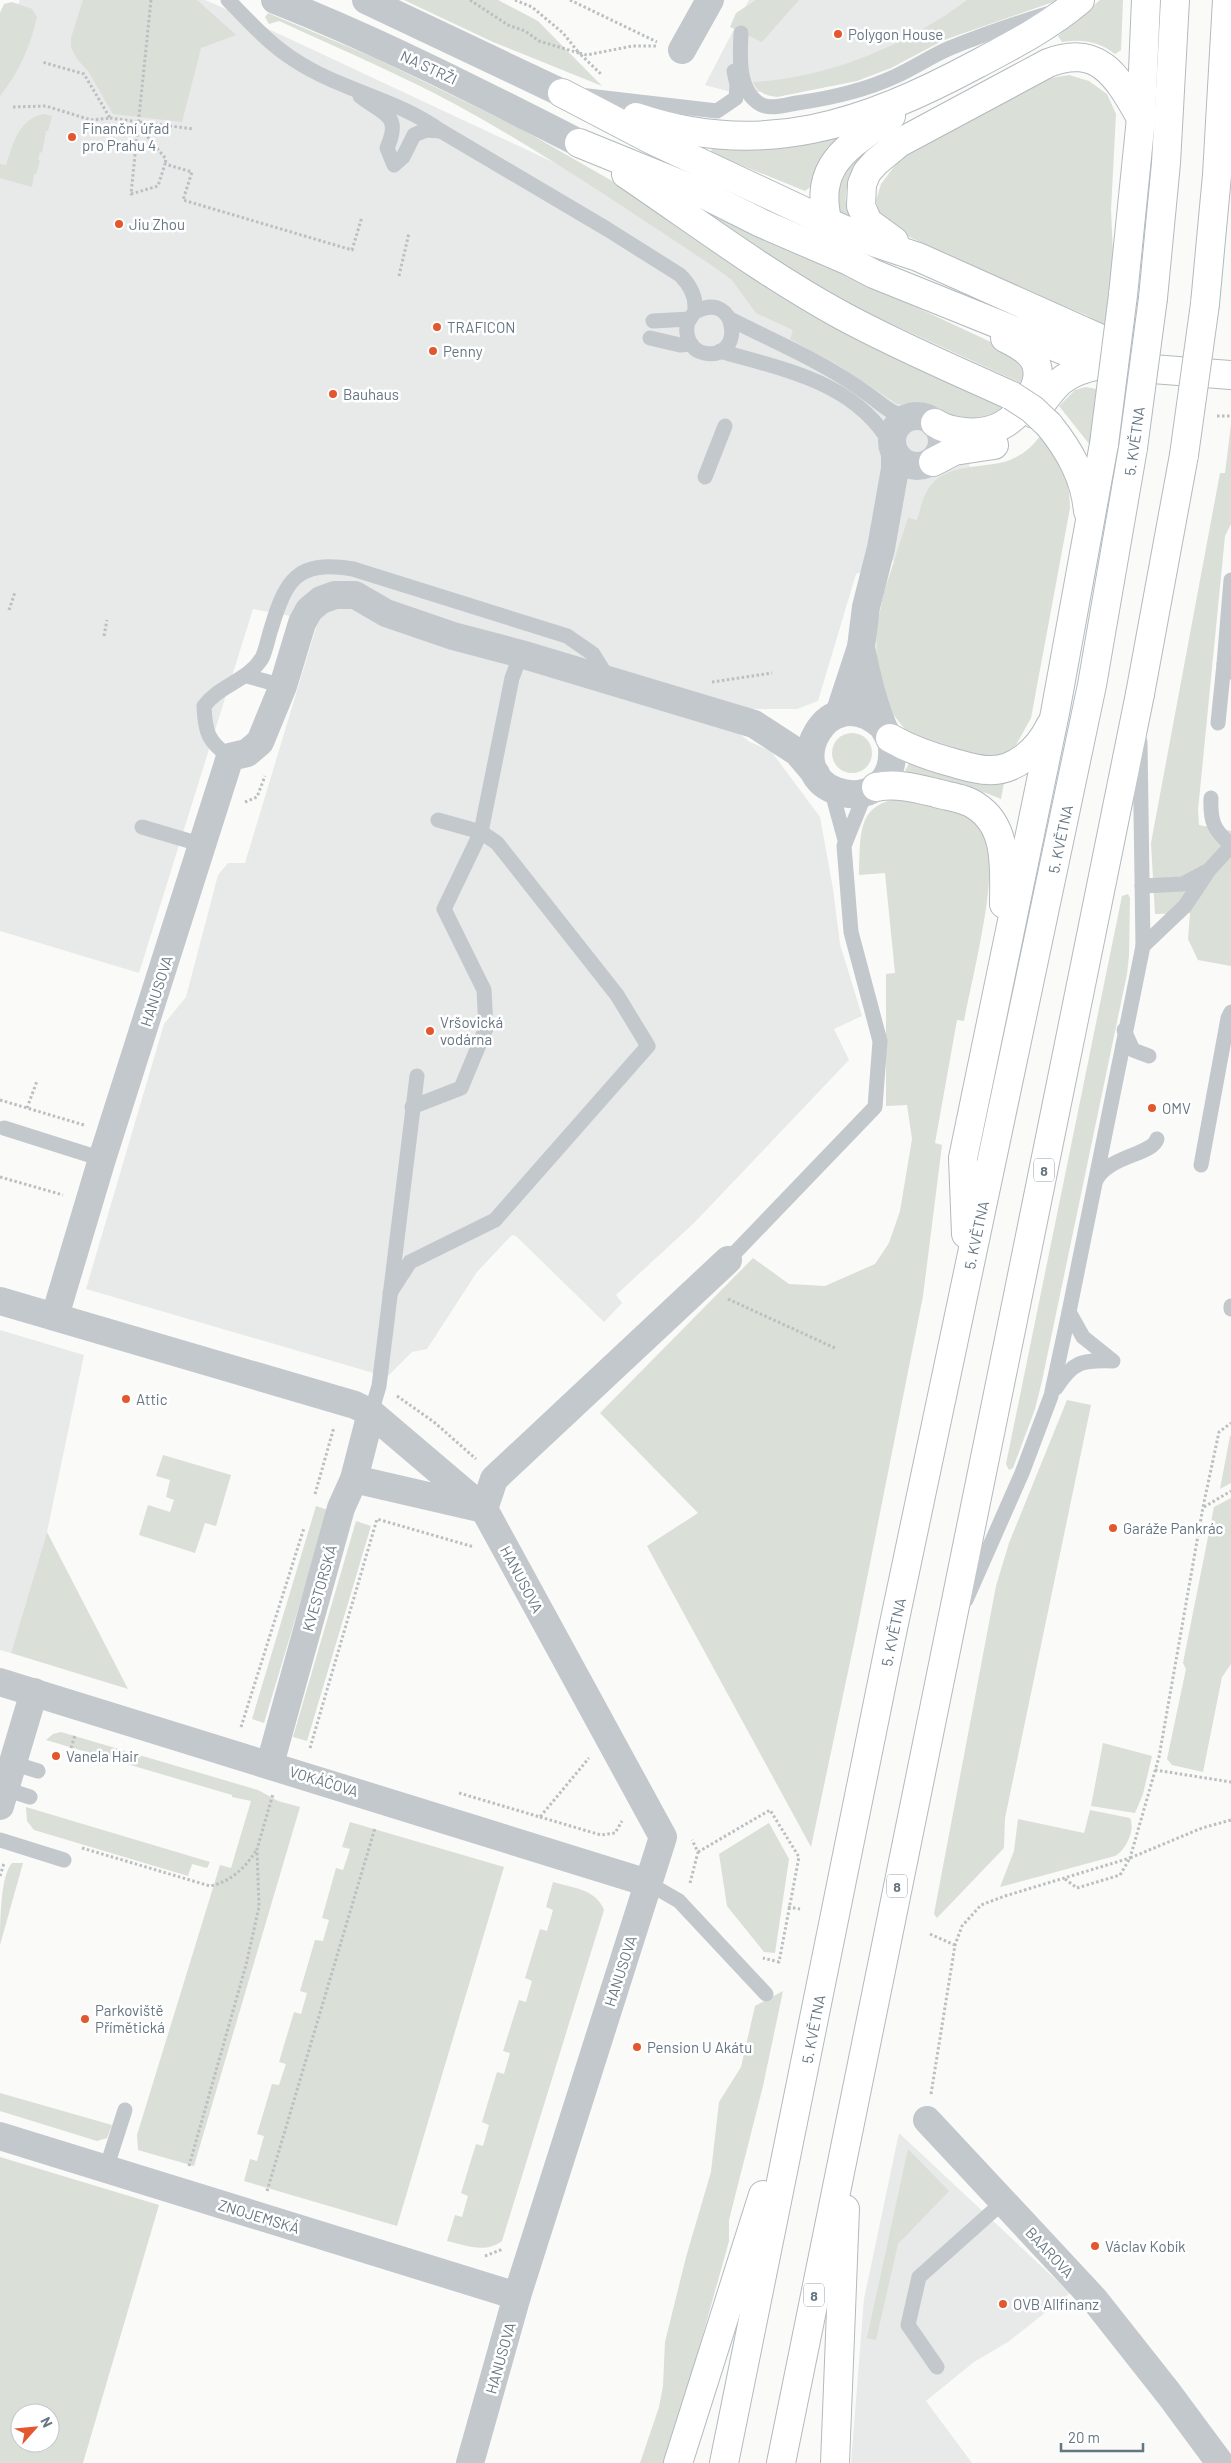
<svg xmlns="http://www.w3.org/2000/svg" width="1231" height="2463" font-family="Barlow,sans-serif">
  <rect width="100%" height="100%" fill="#fafaf8"/>
  <g fill="#e8e9e9">
    <polygon points="20,0 205,0 217,5 600,184 945,399 978,489 915,553 856,574 818,701 797,709 744,709 730,726 750,742 771,751 820,817 833,889 840,944 862,1016 834,1029 849,1060 694,1223 616,1295 622,1303 604,1322 516,1236 512,1235 477,1272 427,1349 412,1352 387,1377 86,1289 164,1024 186,997 218,875 228,863 245,863 318,621 253,609 139,973 0,931 0,45"/>
    <polygon points="749,0 975,0 909,44 801,84 742,95 705,85"/>
    <polygon points="0,1330 84,1355 47,1532 11,1653 0,1650"/>
    <polygon points="899,2133 1070,2293 1008,2342 974,2362 926,2401 972,2463 851,2463 864,2299"/>
  </g>
  <g fill="#dadfd7" fill-rule="evenodd">
    <polygon points="83,0 197,0 236,35 201,48 182,122 113,114 88,71 77,59 71,47 71,38"/>
    <polygon points="404,0 498,0 538,21 602,86 493,42"/>
    <polygon points="756,0 799,0 762,42 730,27 736,13"/>
    <path d="M967 0H1059L944 40 891 68 857 81 777 97C765 95 758 93 753 82 829 78 907 45 967 0Z"/>
    <path d="M1100 0H1123L1121 50 1115 54C1098 41 1082 39 1062 42L1058 36Z"/>
    <path d="M12 2 32 9 37 17C30 47 19 72 0 96V13L4 4Z"/>
    <path d="M268 13 375 58 518 127 626 189 791 302 834 326 1001 407 1006 414 979 425 938 414 928 407 897 404 838 365 790 339 793 330 756 313 732 280 717 269C639 217 561 164 480 118 416 81 346 52 279 21L269 24 265 17Z"/>
    <polygon points="1069,75 1089,81 1107,94 1116,114 1111,210 1114,276 1107,327 1086,315 1004,282 893,229 881,218 876,201 881,184 900,159 925,141 1044,79"/>
    <path d="M43 114 52 116 48 131H46L42 153 40 152 38 160 40 161 36 174H34L32 187 0 178V164L6 165C14 143 17 121 43 114Z"/>
    <polygon points="838,136 841,139 812,186 805,191 711,153 712,147 730,149"/>
    <path d="M867 143 871 148C858 163 844 181 846 202 847 208 849 213 850 218L835 214 839 178Z"/>
    <polygon points="695,202 736,223 1008,350 1024,362 1025,385 837,299 805,281 694,205"/>
    <polygon points="1085,387 1097,389 1090,445 1059,406 1075,390"/>
    <polygon points="1231,424 1231,524 1225,536 1198,810 1199,825 1231,831 1231,966 1198,960 1188,939 1190,913 1155,914 1151,843 1220,473 1225,473"/>
    <path d="M1040 436C1060 461 1070 476 1070 508L1031 718 1016 745 1004 754 988 757 917 738 907 732 884 703 877 686 876 630 884 592 908 518 917 520C920 511 922 500 927 491 944 461 983 470 1010 460 1024 454 1032 447 1040 436Z"/>
    <circle cx="852" cy="753" r="20"/>
    <polygon points="909,763 986,784 1004,783 1001,799 986,793 907,773 905,771"/>
    <path d="M907 798C923 803 953 807 966 816 974 821 982 830 986 839 1000 871 971 983 964 1021L957 1020 935 1143 942 1145 923 1296 857 1629 811 1847 647 1546 698 1513 600 1413 753 1258 789 1284 825 1286 875 1264 889 1243 900 1211 912 1139 907 1105 886 1106V974L895 973 885 873 859 875C861 834 855 801 907 798Z"/>
    <polygon points="1128,894 1130,898 1129,956 1127,974 1042,1381 1035,1409 1013,1468 1009,1470 1006,1464 1122,896"/>
    <polygon points="1067,1400 1091,1405 1005,1818 1004,1848 937,1918 934,1914 996,1586 1009,1543"/>
    <polygon points="1231,1435 1231,1483 1220,1489 1230,1436"/>
    <polygon points="163,1455 231,1475 216,1526 205,1523 195,1553 139,1535 148,1505 170,1512 174,1500 166,1497 170,1480 156,1476"/>
    <polygon points="1231,1498 1231,1664 1222,1677 1203,1772 1172,1765 1167,1759 1186,1669 1183,1663 1214,1507"/>
    <polygon points="316,1506 328,1510 264,1723 252,1719"/>
    <polygon points="356,1521 371,1526 307,1741 293,1737"/>
    <polygon points="47,1532 128,1689 11,1653"/>
    <polygon points="61,1732 258,1790 278,1801 300,1807 194,2166 138,2150 137,2135 220,1865 231,1868 251,1801 232,1797 232,1795 46,1740 53,1734"/>
    <polygon points="1103,1743 1152,1756 1143,1794 1135,1813 1091,1806"/>
    <polygon points="26,1807 210,1862 207,1868 192,1864 188,1876 34,1830 27,1821"/>
    <path d="M1090 1810 1130 1818C1136 1830 1125 1851 1115 1856L1000 1887 1014 1851 1018 1819 1084 1833Z"/>
    <polygon points="350,1822 504,1867 397,2226 244,2181 250,2159 257,2161 264,2136 257,2134 272,2084 279,2085 286,2064 279,2062 294,2012 301,2014 307,1993 300,1991 315,1940 323,1941 329,1920 322,1918 336,1868 343,1870 350,1849 342,1847"/>
    <polygon points="769,1823 789,1859 775,1953 764,1952 727,1906 719,1854"/>
    <path d="M12 1863H23L0 1945C0 1926 0 1875 12 1863Z"/>
    <path d="M553 1882C573 1888 596 1889 604 1910L502 2241C485 2254 465 2245 447 2241L455 2215 462 2217 468 2196 461 2193 476 2144 483 2146 489 2125 482 2122 497 2072 504 2074 510 2053 503 2051 519 2000 526 2002 532 1981 525 1978 540 1929 547 1931 553 1910 546 1907Z"/>
    <polygon points="783,1991 763,2086 729,2220 729,2241 688,2388 663,2463 640,2463 659,2407 663,2386 665,2342 686,2257 711,2172 719,2102 741,2067 755,2006"/>
    <polygon points="0,2093 112,2125 107,2138 97,2141 0,2111"/>
    <polygon points="908,2149 949,2191 898,2244 876,2340 867,2338"/>
    <path d="M0 2157 159 2205 83 2463H0ZM20 2413H50V2443H20Z"/>
  </g>
  <g fill="none" stroke-linecap="round" stroke-linejoin="round">
    <defs>
      <g id="secondary">
        <polyline points="562,93 652,140 827,222 873,242 918,257 1137,355"/>
        <path d="M636 117C762 160 865 124 977 64 1013 45 1048 27 1080 0"/>
        <polyline points="579,143 697,191 761,223 849,261 874,274 1100,365 1231,375"/>
        <path d="M626 174C697 222 766 274 841 315 896 345 955 370 1012 396"/>
        <path d="M831 235C810 168 841 151 891 116"/>
        <path d="M894 241 868 222 861 206 862 184 867 172 876 162 899 143 1048 63C1100 43 1118 78 1141 118"/>
        <polyline points="1123,295 1141,118 1146,0"/>
        <polyline points="1153,298 1166,163 1175,0"/>
        <polyline points="1205,304 1217,175 1227,0"/>
        <path d="M1034 414C1055 384 1063 372 1100 365"/>
        <path d="M935 423C944 429 953 431 964 432 994 435 1014 423 1030 397 1037 385 1042 371 1033 358 1026 348 1015 343 1005 338"/>
        <path d="M1049 425C1070 451 1085 478 1088 511"/>
        <polyline points="933,462 954,451 994,445"/>
        <polyline points="1140,694 1184,455"/>
        <path d="M890 738C911 750 931 757 954 763 965 766 976 770 988 770 1015 772 1039 749 1050 726"/>
        <path d="M876 787C897 783 915 788 936 793 949 797 965 798 976 806 1009 827 1004 871 1004 904"/>
        <polyline points="966,1234 963,1158 1055,713 1104,444"/>
        <polyline points="678,2463 763,2195"/>
        <polyline points="724,2463 892,1633 1092,685 1133,448"/>
      </g>
      <g id="trunk">
        <polyline points="781,2463 1140,694"/>
        <polyline points="835,2463 845,2209"/>
      </g>
    </defs>
    <use href="#secondary" stroke="#b3babf" stroke-width="30"/>
    <use href="#trunk" stroke="#b4b9bd" stroke-width="30"/>
    <g stroke="#bbbfc2" stroke-width="3" stroke-dasharray="2.5 2.5" stroke-linecap="butt">
      <polyline points="151,0 131,194 158,186 165,164 192,172 183,200 352,250 362,217"/>
      <polyline points="470,0 508,25 525,31 539,41 579,53 602,75"/>
      <polyline points="515,0 532,7 563,33 579,53 587,55 632,46 656,46"/>
      <polyline points="570,0 657,42"/>
      <polyline points="13,107 46,106 91,120 110,118 84,74 42,62"/>
      <polyline points="138,125 166,159 165,164"/>
      <polyline points="399,276 409,233"/>
      <polyline points="1217,416 1231,416"/>
      <polyline points="9,610 15,592"/>
      <polyline points="104,636 107,620"/>
      <polyline points="712,682 772,673"/>
      <polyline points="245,802 257,797 265,776"/>
      <polyline points="0,1100 84,1125"/>
      <polyline points="27,1108 37,1081"/>
      <polyline points="0,1177 63,1195"/>
      <polyline points="728,1299 837,1349"/>
      <polyline points="397,1396 434,1422 476,1459"/>
      <polyline points="315,1494 334,1427"/>
      <polyline points="1204,1507 1231,1491"/>
      <polyline points="241,1727 304,1528"/>
      <polyline points="71,1748 75,1735"/>
      <polyline points="310,1748 377,1519 474,1547"/>
      <polyline points="1155,1770 1231,1782"/>
      <polyline points="459,1793 540,1817 589,1758"/>
      <polyline points="540,1817 601,1835 615,1833 622,1821"/>
      <path d="M82 1848 210 1886C231 1882 247 1866 257 1849"/>
      <polyline points="698,1852 770,1810 799,1857 779,1962 763,1958"/>
      <polyline points="0,1876 4,1863"/>
      <polyline points="1065,1879 1077,1888 1120,1875 1130,1858 1202,1828 1231,1820"/>
      <polyline points="690,1883 698,1852 692,1840"/>
      <polyline points="788,1907 800,1909"/>
      <polyline points="930,1934 955,1945"/>
      <polyline points="931,2094 955,1945 962,1926 981,1905 1005,1896 1130,1858 1159,1757 1203,1507 1219,1432 1231,1423"/>
      <polyline points="189,2166 246,1965 259,1907 257,1849 273,1794"/>
      <polyline points="267,2191 375,1828"/>
      <polyline points="485,2256 503,2249"/>
    </g>
    <g stroke="#c3c8cc" stroke-width="15">
      <path d="M228 0C249 21 268 43 293 59 339 90 395 98 441 131L607 229 680 275C689 284 696 295 695 309 695 314 690 317 688 322 684 335 690 350 704 353 746 362 738 288 695 312"/>
      <path d="M741 33C740 54 737 91 760 104 771 110 785 105 797 103 832 98 864 91 896 76 914 68 931 56 950 48 982 35 1014 24 1047 14"/>
      <polyline points="579,95 717,111 736,98 737,85 734,71"/>
      <path d="M360 96C384 115 402 114 387 148L394 165 403 157 414 135 426 130 441 131"/>
      <path d="M730 319C777 343 826 363 869 395 883 405 893 417 912 416"/>
      <polyline points="653,321 690,319"/>
      <polyline points="650,338 680,345 691,344"/>
      <path d="M720 351C785 370 856 382 892 446"/>
      <polyline points="705,477 725,426"/>
      <polyline points="1231,580 1224,664 1231,672"/>
      <polyline points="247,676 283,686"/>
      <polyline points="1218,723 1224,664"/>
      <path d="M230 757C208 742 205 732 204 706 221 684 248 681 262 658 266 650 268 638 271 629 286 579 297 560 353 569L567 636 593 654 609 680"/>
      <polyline points="831,789 845,840"/>
      <path d="M1211 798C1210 822 1214 830 1231 845"/>
      <polyline points="142,827 203,845"/>
      <polyline points="1142,886 1183,884 1205,872"/>
      <polyline points="1143,946 1185,906 1209,870 1231,846"/>
      <polyline points="1124,1030 1133,1050 1149,1056"/>
      <polyline points="412,1107 461,1088 486,1028 484,990 444,909 481,832 512,678 521,654"/>
      <polyline points="4,1128 102,1159"/>
      <polyline points="1201,1165 1228,1018 1231,1012"/>
      <path d="M1096 1180C1110 1155 1152 1155 1157 1139"/>
      <polyline points="728,1260 875,1107 880,1041 851,932 844,846 865,794"/>
      <polyline points="390,1293 410,1262 495,1220 648,1046 617,995 497,843 481,832 438,820"/>
      <polyline points="1231,1309 1231,1306"/>
      <path d="M1056 1388C1073 1361 1082 1360 1113 1361L1083 1337 1069 1312"/>
      <polyline points="371,1413 379,1386 417,1076"/>
      <polyline points="966,1600 1022,1473 1051,1396 1069,1312 1143,946 1140,742"/>
      <polyline points="12,1763 38,1771"/>
      <polyline points="5,1789 30,1797"/>
      <polyline points="0,1840 64,1860"/>
      <polyline points="648,1883 679,1901 766,1994"/>
      <polyline points="106,2169 125,2110"/>
      <polyline points="937,2367 908,2325 919,2277 1003,2202"/>
    </g>
    <g stroke="#c3c8cc" stroke-width="28">
      <polyline points="682,50 710,0"/>
      <circle cx="917" cy="441" r="25"/>
      <path d="M861 647C866 673 872 700 882 724 885 733 892 739 892 748 895 783 867 802 836 791 779 770 828 677 882 726"/>
      <polyline points="839,714 861,647 866,607 881,548 895,469 895,454"/>
      <polyline points="0,1301 355,1405 371,1413 484,1509 663,1837 517,2296 470,2463"/>
      <polyline points="55,1316 102,1159 230,757 247,753 260,742 283,686 302,623 309,610 321,600 335,595 355,595 386,613 453,636 521,654 754,724 797,752 816,774"/>
      <polyline points="354,1479 484,1509 494,1479 728,1260"/>
      <polyline points="0,1682 648,1883"/>
      <polyline points="270,1764 341,1508 354,1479 371,1413"/>
      <polyline points="0,1806 34,1692"/>
      <polyline points="927,2120 1094,2299 1169,2394 1220,2463"/>
      <polyline points="0,2136 517,2296"/>
    </g>
    <g stroke="#c3c8cc" stroke-width="28">
      <path d="M275 0C379 41 479 92 579 143"/>
      <polyline points="366,0 562,93"/>
    </g>
    <use href="#secondary" stroke="#fff" stroke-width="28"/>
    <use href="#trunk" stroke="#fff" stroke-width="28"/>
    <defs>
      <g id="secondary-bridge">
        <polyline points="1012,396 1032,409 1049,425"/>
        <polyline points="1104,444 1123,295"/>
        <polyline points="1133,448 1153,298"/>
        <polyline points="1184,455 1205,304"/>
      </g>
    </defs>
    <use href="#secondary-bridge" stroke="#b3babf" stroke-width="30" stroke-linecap="butt"/>
    <polyline stroke="#bbbfc2" stroke-width="3" stroke-dasharray="2.5 2.5" stroke-linecap="butt" points="110,118 193,129"/>
    <use href="#secondary-bridge" stroke="#fff" stroke-width="28"/>
  </g>
  <g fill="#e4572e" stroke="#fff" stroke-width="2">
    <circle cx="838" cy="34" r="5"/>
    <circle cx="72" cy="137" r="5"/>
    <circle cx="119" cy="224" r="5"/>
    <circle cx="437" cy="327" r="5"/>
    <circle cx="433" cy="351" r="5"/>
    <circle cx="333" cy="394" r="5"/>
    <circle cx="430" cy="1031" r="5"/>
    <circle cx="1152" cy="1108" r="5"/>
    <circle cx="126" cy="1399" r="5"/>
    <circle cx="1113" cy="1528" r="5"/>
    <circle cx="56" cy="1756" r="5"/>
    <circle cx="85" cy="2019" r="5"/>
    <circle cx="637" cy="2047" r="5"/>
    <circle cx="1095" cy="2246" r="5"/>
    <circle cx="1003" cy="2304" r="5"/>
  </g>
  <g text-anchor="middle" dominant-baseline="central" stroke-width="5" stroke-linejoin="round" paint-order="stroke">
    <g fill="#fff" stroke="#939fa8" stroke-width="1">
      <rect x="1034" y="1158.5" width="20" height="23" rx="4"/>
      <rect x="887" y="1874.5" width="20" height="23" rx="4"/>
      <rect x="804" y="2283.5" width="20" height="23" rx="4"/>
    </g>
    <g font-size="14" font-weight="bold" fill="#657683">
      <text x="1044" y="1170">8</text>
      <text x="897" y="1886">8</text>
      <text x="814" y="2295">8</text>
    </g>
    <g font-size="15" fill="#657683" stroke="#fff" text-anchor="start">
      <text x="848" y="34">Polygon House</text>
      <text x="82" y="128">Finanční úřad<tspan x="82" dy="17">pro Prahu 4</tspan></text>
      <text x="129" y="224">Jiu Zhou</text>
      <text x="447" y="327">TRAFICON</text>
      <text x="443" y="351">Penny</text>
      <text x="343" y="394">Bauhaus</text>
      <text x="440" y="1022">Vršovická<tspan x="440" dy="17">vodárna</tspan></text>
      <text x="1162" y="1108">OMV</text>
      <text x="136" y="1399">Attic</text>
      <text x="1123" y="1528">Garáže Pankrác</text>
      <text x="66" y="1756">Vanela Hair</text>
      <text x="95" y="2010">Parkoviště<tspan x="95" dy="17">Přímětická</tspan></text>
      <text x="647" y="2047">Pension U Akátu</text>
      <text x="1105" y="2246">Václav Kobík</text>
      <text x="1013" y="2304">OVB Allfinanz</text>
    </g>
    <g font-size="15" fill="#657683" stroke="#fff">
      <text transform="translate(429 67) rotate(25)">NA STRŽI</text>
      <text transform="translate(1134 441) rotate(-82)">5. KVĚTNA</text>
      <text transform="translate(1060 839) rotate(-78)">5. KVĚTNA</text>
      <text transform="translate(156 991) rotate(-72)">HANUSOVA</text>
      <text transform="translate(976 1235) rotate(-78)">5. KVĚTNA</text>
      <text transform="translate(522 1579) rotate(62)">HANUSOVA</text>
      <text transform="translate(319 1588) rotate(-74)">KVESTORSKÁ</text>
      <text transform="translate(893 1632) rotate(-78)">5. KVĚTNA</text>
      <text transform="translate(324 1781) rotate(17)">VOKÁČOVA</text>
      <text transform="translate(620 1971) rotate(-72)">HANUSOVA</text>
      <text transform="translate(813 2029) rotate(-79)">5. KVĚTNA</text>
      <text transform="translate(259 2216) rotate(17)">ZNOJEMSKÁ</text>
      <text transform="translate(1050 2252) rotate(47)">BAAROVA</text>
      <text transform="translate(500 2358) rotate(-74)">HANUSOVA</text>
    </g>
  </g>
  <g transform="translate(35 2428) rotate(63)"><circle r="24" fill="#ffffff" stroke="#c1c8cd"/>
  <path d="M0-4L9 19L0 12L-9 19Z" fill="#e4572e"/>
  <text y="-8" font-size="14" font-weight="bold" text-anchor="middle" fill="#657683">N</text>
  </g>
  <path d="M1061 2443v8h82v-8" fill="none" stroke="#657683" stroke-width="2.5"/>
  <text x="1068" y="2443" font-size="15" fill="#657683" stroke="#ffffff" stroke-width="4" paint-order="stroke">20 m</text>
</svg>
